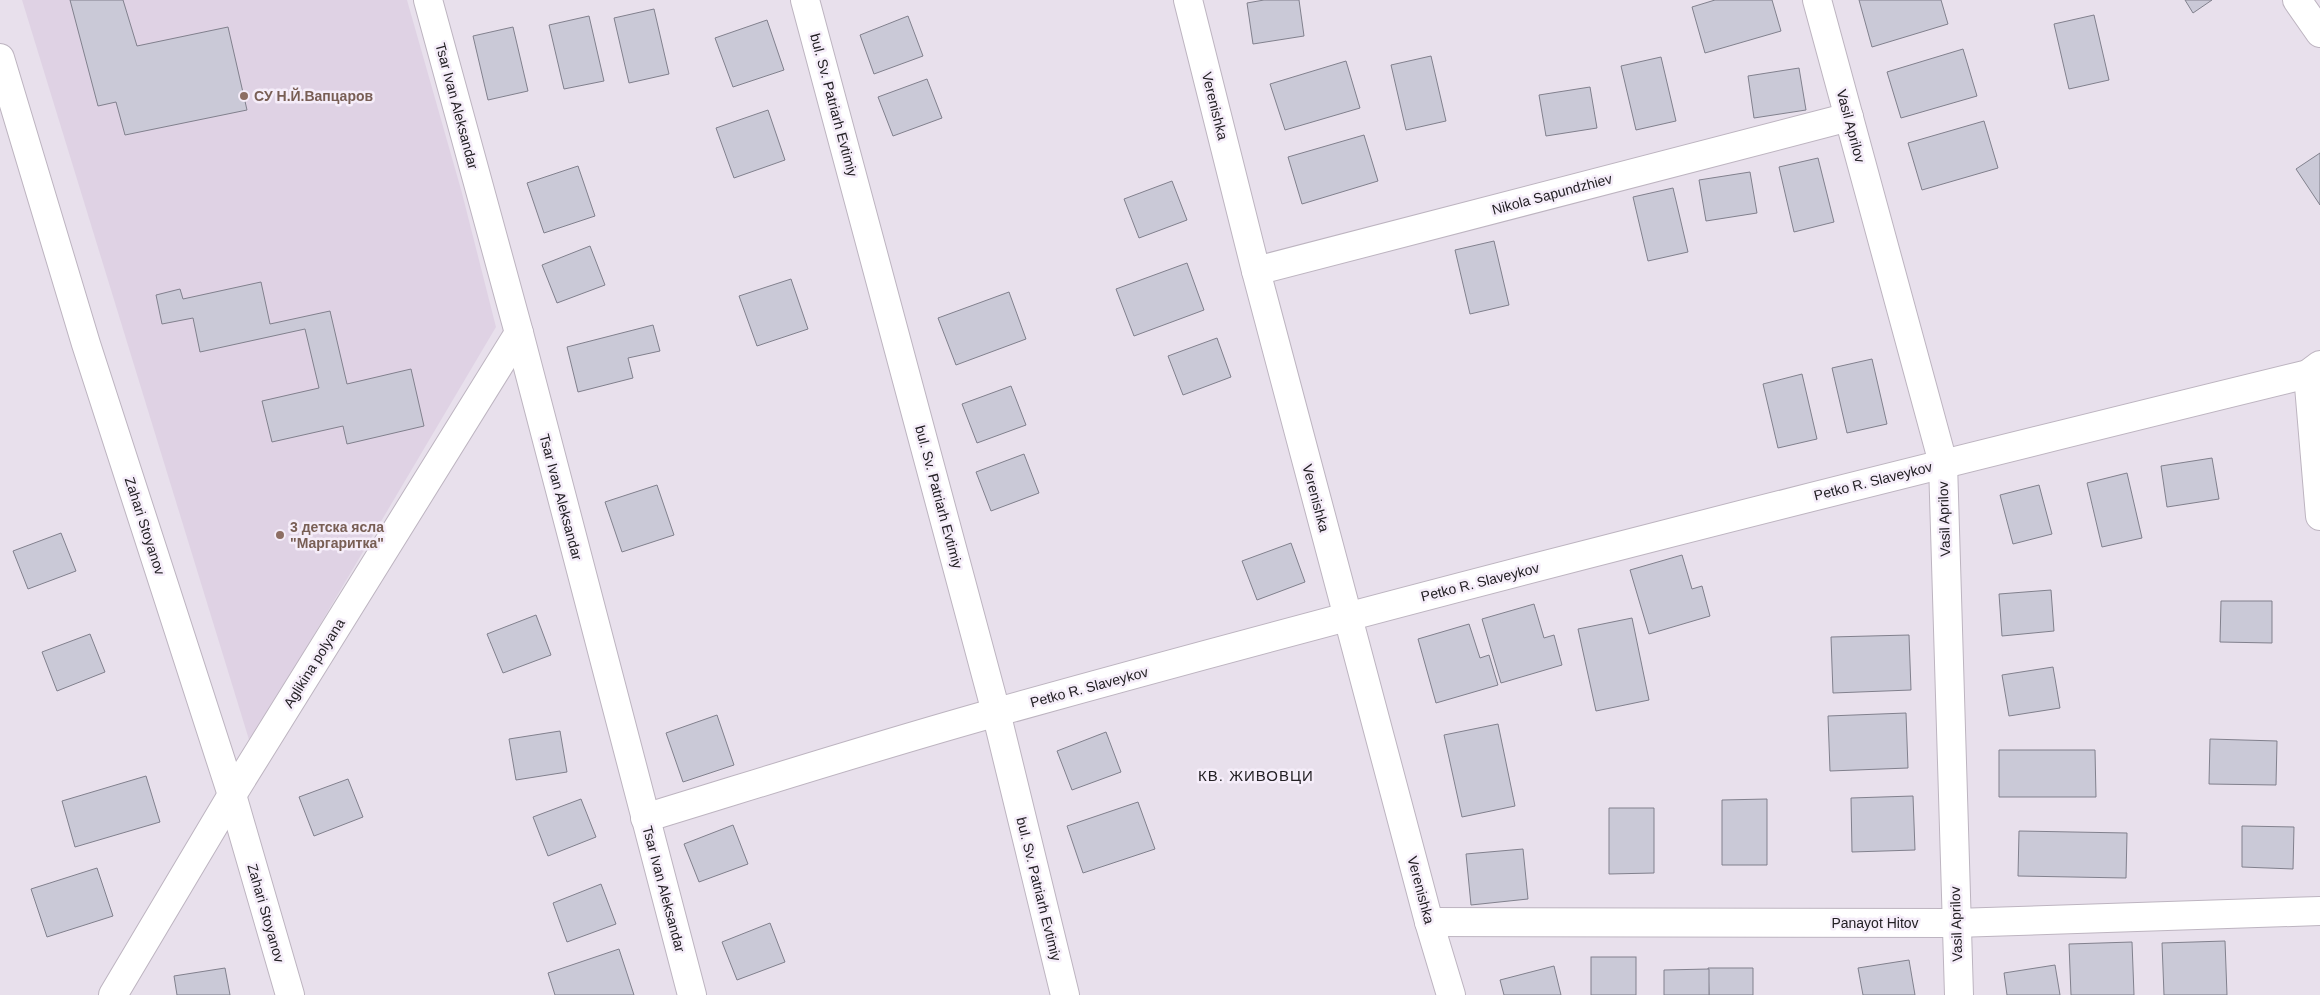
<svg xmlns="http://www.w3.org/2000/svg" width="2320" height="995" font-family="Helvetica,sans-serif">
  <rect width="100%" height="100%" fill="#e8e0ec"/>
  <polygon fill="#dfd2e4" points="22,0 407,0 462,193 496,327 250,743"/>
  <g fill="#cac9d7" stroke="#81808d">
    <polygon points="70,0 123,0 137,46 228,27 247,110 125,135 116,102 98,106"/>
    <polygon points="1264,0 1299,0 1304,36 1253,44 1247,3"/>
    <polygon points="1715,0 1772,0 1781,31 1705,53 1692,7"/>
    <polygon points="1859,0 1941,0 1948,24 1872,47"/>
    <polygon points="2185,0 2212,0 2193,13"/>
    <polygon points="654,9 669,74 629,83 614,18"/>
    <polygon points="2094,15 2109,80 2069,89 2054,24"/>
    <polygon points="589,16 604,81 564,89 549,25"/>
    <polygon points="908,16 923,56 874,74 860,35"/>
    <polygon points="767,20 784,70 733,87 715,38"/>
    <polygon points="513,27 528,91 488,100 473,36"/>
    <polygon points="1963,49 1977,96 1901,118 1887,72"/>
    <polygon points="1431,56 1446,121 1406,130 1391,65"/>
    <polygon points="1661,57 1676,121 1636,130 1621,66"/>
    <polygon points="1346,61 1360,108 1285,130 1270,84"/>
    <polygon points="1799,68 1806,110 1754,118 1748,76"/>
    <polygon points="927,79 942,118 893,136 878,97"/>
    <polygon points="1590,87 1597,128 1546,136 1539,95"/>
    <polygon points="768,110 785,160 734,178 716,128"/>
    <polygon points="1984,121 1998,168 1922,190 1908,143"/>
    <polygon points="1364,135 1378,181 1302,204 1288,157"/>
    <polygon points="2320,153 2320,205 2296,169"/>
    <polygon points="1818,158 1834,222 1794,232 1779,167"/>
    <polygon points="578,166 595,216 544,233 527,183"/>
    <polygon points="1750,172 1757,213 1706,221 1699,180"/>
    <polygon points="1172,181 1187,220 1139,238 1124,199"/>
    <polygon points="1673,188 1688,252 1648,261 1633,197"/>
    <polygon points="1494,241 1509,305 1470,314 1455,250"/>
    <polygon points="590,246 605,285 557,303 542,265"/>
    <polygon points="1187,263 1204,310 1134,336 1116,289"/>
    <polygon points="791,279 808,329 757,346 739,296"/>
    <polygon points="261,282 270,324 330,311 347,384 411,369 424,426 347,444 343,426 272,442 262,401 319,388 305,329 200,352 193,318 162,324 156,295 180,289 183,299"/>
    <polygon points="1009,292 1026,339 956,365 938,318"/>
    <polygon points="653,325 660,351 628,358 633,378 578,392 567,347"/>
    <polygon points="1217,338 1231,377 1183,395 1168,356"/>
    <polygon points="1872,359 1887,424 1847,433 1832,368"/>
    <polygon points="1802,374 1817,439 1778,448 1763,384"/>
    <polygon points="1011,386 1026,425 977,443 962,404"/>
    <polygon points="1024,454 1039,493 991,511 976,472"/>
    <polygon points="2212,458 2219,499 2167,507 2161,466"/>
    <polygon points="2127,473 2142,538 2102,547 2087,483"/>
    <polygon points="657,485 674,535 622,552 605,502"/>
    <polygon points="2039,485 2052,534 2013,544 2000,495"/>
    <polygon points="61,533 76,571 28,589 13,551"/>
    <polygon points="1291,543 1305,582 1257,600 1242,561"/>
    <polygon points="1682,555 1692,589 1702,586 1710,616 1649,634 1630,570"/>
    <polygon points="2051,590 2054,631 2002,636 1999,594"/>
    <polygon points="2221,601 2272,601 2272,643 2220,642"/>
    <polygon points="1534,604 1544,638 1554,635 1562,665 1501,683 1482,619"/>
    <polygon points="536,615 551,655 503,673 487,634"/>
    <polygon points="1632,618 1649,700 1596,711 1578,629"/>
    <polygon points="1469,624 1480,658 1489,655 1498,685 1436,703 1418,639"/>
    <polygon points="90,634 105,672 57,691 42,652"/>
    <polygon points="1909,635 1911,690 1833,693 1831,637"/>
    <polygon points="2053,667 2060,708 2009,716 2002,675"/>
    <polygon points="1906,713 1908,768 1830,771 1828,716"/>
    <polygon points="717,715 734,765 683,782 666,733"/>
    <polygon points="1498,724 1515,806 1462,817 1444,735"/>
    <polygon points="560,731 567,772 516,780 509,739"/>
    <polygon points="1106,732 1121,772 1072,790 1057,751"/>
    <polygon points="2210,739 2277,741 2276,785 2209,784"/>
    <polygon points="1999,750 2095,750 2096,797 1999,797"/>
    <polygon points="146,776 160,822 75,847 62,801"/>
    <polygon points="348,779 363,817 314,836 299,797"/>
    <polygon points="1913,796 1915,850 1852,852 1851,798"/>
    <polygon points="581,799 596,837 548,856 533,817"/>
    <polygon points="1767,799 1767,865 1722,865 1722,800"/>
    <polygon points="1138,802 1155,849 1083,873 1067,826"/>
    <polygon points="1609,808 1654,808 1654,873 1609,874"/>
    <polygon points="733,825 748,864 699,882 684,844"/>
    <polygon points="2242,826 2294,827 2293,869 2242,867"/>
    <polygon points="2019,831 2127,833 2126,878 2018,876"/>
    <polygon points="1523,849 1528,899 1471,905 1466,854"/>
    <polygon points="97,868 113,916 47,937 31,889"/>
    <polygon points="601,884 616,924 567,942 553,903"/>
    <polygon points="770,923 785,962 737,980 722,942"/>
    <polygon points="2225,941 2227,995 2164,995 2162,943"/>
    <polygon points="2132,942 2134,995 2071,995 2069,944"/>
    <polygon points="619,949 634,995 555,995 548,973"/>
    <rect x="1591" y="957" width="45" height="38"/>
    <polygon points="1909,960 1915,995 1863,995 1858,968"/>
    <polygon points="2055,965 2060,995 2007,995 2004,973"/>
    <polygon points="1554,966 1561,995 1504,995 1500,980"/>
    <polygon points="225,968 230,995 177,995 174,976"/>
    <polygon points="1708,968 1753,968 1753,995 1709,995"/>
    <polygon points="1709,969 1709,995 1664,995 1664,970"/>
  </g>
  <g fill="none" stroke-linecap="round" stroke-linejoin="round">
    <defs>
      <g id="street">
        <polyline points="428,0 519,333 692,995"/>
        <polyline points="805,0 996,712 1065,995"/>
        <polyline points="1817,0 1943,463 1959,995"/>
        <polyline points="2297,0 2320,33"/>
        <polyline points="0,58 86,344 232,795 290,995"/>
        <polyline points="1256,271 1849,117"/>
        <polyline points="2308,374 2320,516"/>
        <path d="M645 818C763 782 882 744 1001 711 1435 590 1871 481 2308 374L2320 365"/>
        <polyline points="1429,922 1955,923 2320,911"/>
        <polyline points="113,995 232,795 519,333"/>
      </g>
      <polyline id="secondary" points="1188,0 1256,271 1429,922 1451,995"/>
    </defs>
    <use href="#street" stroke="#bdb4c0" stroke-width="30"/>
    <use href="#secondary" stroke="#bdb4c0" stroke-width="30"/>
    <use href="#street" stroke="#fff" stroke-width="28"/>
    <use href="#secondary" stroke="#fff" stroke-width="28"/>
  </g>
  <g fill="#8d6e63" stroke="#f5edf9" stroke-width="2">
    <circle cx="244" cy="96" r="5"/>
    <circle cx="280" cy="535" r="5"/>
  </g>
  <g text-anchor="middle" dominant-baseline="central" stroke-width="5" stroke-linejoin="round" paint-order="stroke">
    <g font-size="14" font-weight="bold" fill="#785e54" stroke="#f5edf9" text-anchor="start">
      <text x="254" y="96">СУ Н.Й.Вапцаров</text>
      <text x="290" y="527">3 детска ясла<tspan x="290" dy="16">"Маргаритка"</tspan></text>
    </g>
    <g font-size="14" fill="#232024" stroke="#f5edf9">
      <text transform="translate(834 105) rotate(75)">bul. Sv. Patriarh Evtimiy</text>
      <text transform="translate(457 106) rotate(75)">Tsar Ivan Aleksandar</text>
      <text transform="translate(1215 106) rotate(76)">Verenishka</text>
      <text transform="translate(1851 126) rotate(75)">Vasil Aprilov</text>
      <text transform="translate(1552 194) rotate(-15)">Nikola Sapundzhiev</text>
      <text transform="translate(1873 481) rotate(-14)">Petko R. Slaveykov</text>
      <text transform="translate(561 497) rotate(75)">Tsar Ivan Aleksandar</text>
      <text transform="translate(939 497) rotate(75)">bul. Sv. Patriarh Evtimiy</text>
      <text transform="translate(1316 498) rotate(75)">Verenishka</text>
      <text transform="translate(1944 519) rotate(-92)">Vasil Aprilov</text>
      <text transform="translate(145 526) rotate(72)">Zahari Stoyanov</text>
      <text transform="translate(1480 582) rotate(-14)">Petko R. Slaveykov</text>
      <text transform="translate(314 663) rotate(-58)">Aglikina polyana</text>
      <text transform="translate(1089 687) rotate(-15)">Petko R. Slaveykov</text>
      <text transform="translate(664 889) rotate(75)">Tsar Ivan Aleksandar</text>
      <text transform="translate(1039 889) rotate(76)">bul. Sv. Patriarh Evtimiy</text>
      <text transform="translate(1421 890) rotate(75)">Verenishka</text>
      <text transform="translate(266 913) rotate(74)">Zahari Stoyanov</text>
      <text x="1875" y="923">Panayot Hitov</text>
      <text transform="translate(1956 924) rotate(-92)">Vasil Aprilov</text>
    </g>
    <g font-size="15" letter-spacing="1" fill="#232024" stroke="#f5edf9">
      <text x="1256" y="775">КВ. ЖИВОВЦИ</text>
    </g>
  </g>
</svg>
